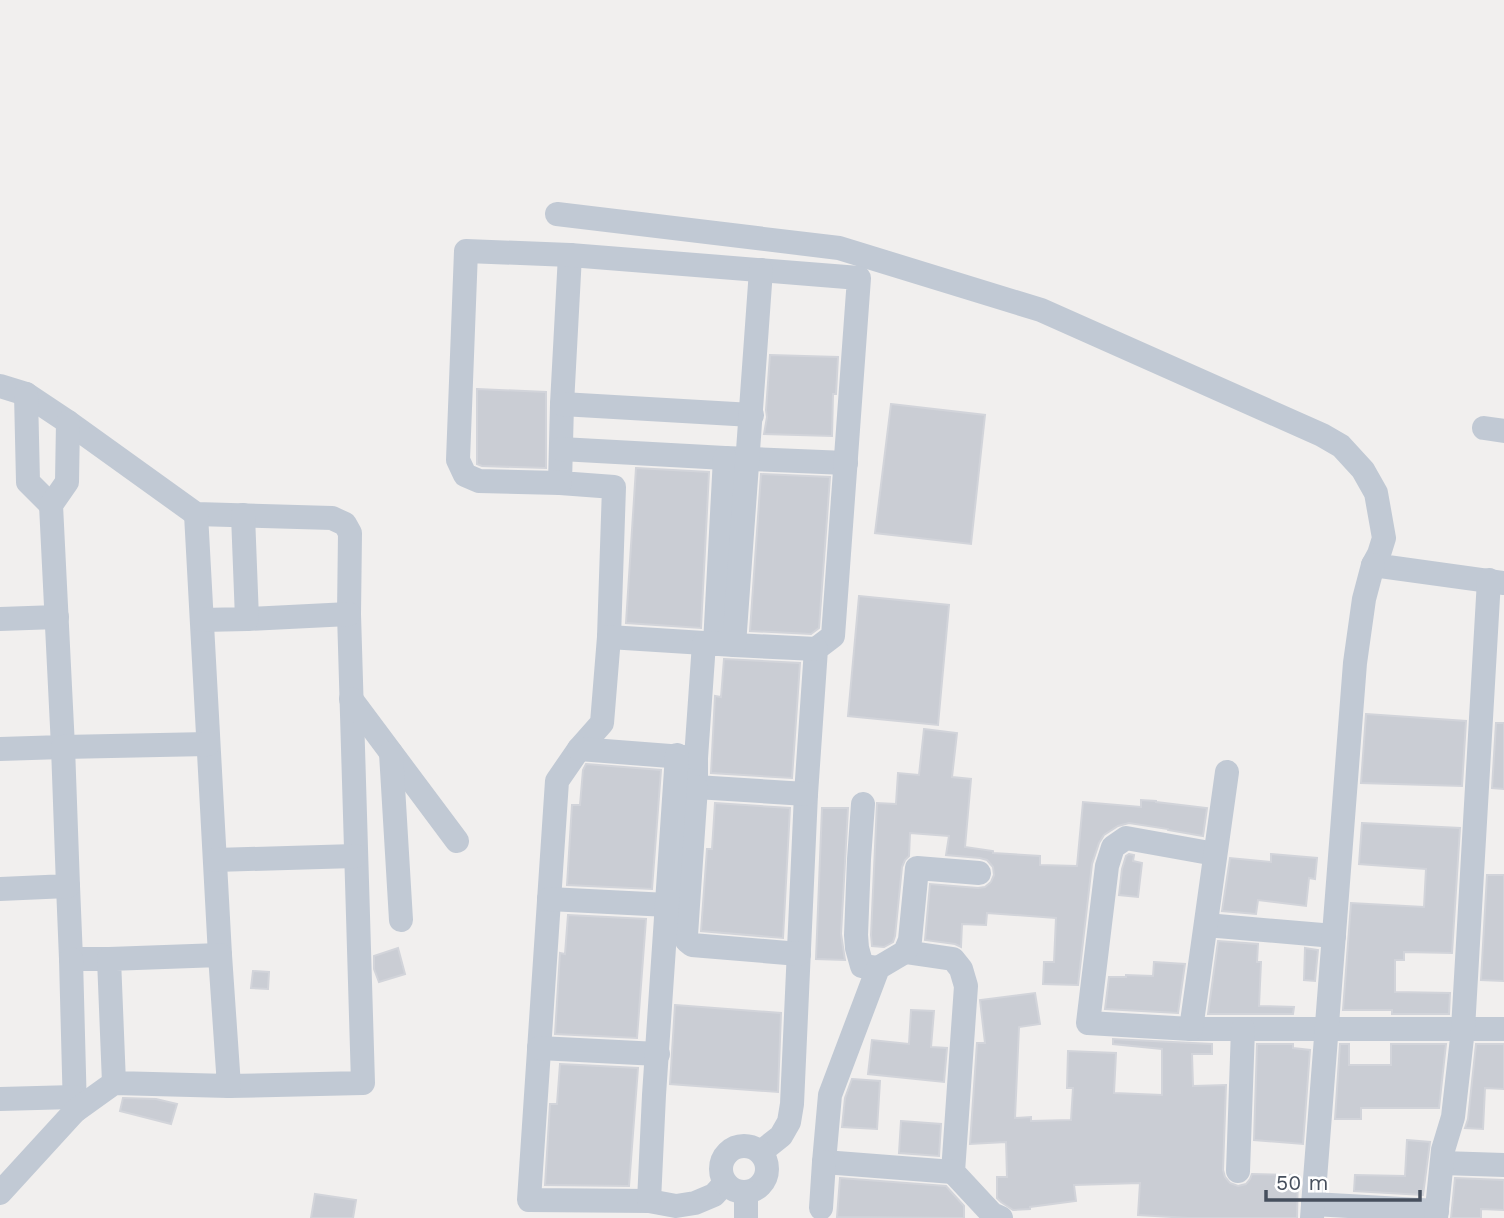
<svg xmlns="http://www.w3.org/2000/svg" width="1504" height="1218" font-family="'Work Sans',sans-serif">
  <rect width="100%" height="100%" fill="#f1efee"/>
  <g fill="#cacdd4" stroke="#d2d4da" stroke-width="2">
    <polygon points="770,355 838,357 836,394 833,394 832,436 764,434 767,417 766,410"/>
    <polygon points="477,389 546,392 546,468 482,466 477,464"/>
    <polygon points="891,404 985,415 971,544 875,533"/>
    <polygon points="636,468 709,472 701,628 626,623"/>
    <polygon points="761,474 830,477 819,628 811,634 750,631"/>
    <polygon points="859,596 949,605 938,725 848,716"/>
    <polygon points="724,659 800,663 792,778 711,773 715,696 721,697"/>
    <polygon points="1366,714 1466,721 1462,786 1361,783"/>
    <polygon points="1496,723 1504,723 1504,789 1492,788"/>
    <polygon points="924,729 957,733 952,777 971,779 965,847 993,851 993,853 1040,856 1040,865 1077,866 1083,802 1141,807 1141,800 1156,801 1156,802 1207,808 1203,836 1168,830 1168,829 1129,823 1118,826 1104,835 1099,843 1092,864 1078,985 1043,984 1044,962 1054,962 1056,918 987,913 986,925 962,924 961,947 955,944 925,940 930,884 978,888 985,887 991,882 994,875 993,867 987,860 980,858 946,855 949,836 910,833 909,856 905,860 902,867 895,936 893,942 884,947 872,946 871,935 877,803 896,804 898,773 919,775"/>
    <polygon points="586,764 661,770 652,889 567,885 572,805 580,805 583,770"/>
    <polygon points="715,803 790,808 783,938 701,931 707,849 712,849"/>
    <polygon points="822,808 848,808 841,934 845,960 816,959"/>
    <polygon points="1362,823 1460,828 1452,953 1404,952 1404,960 1395,960 1395,992 1450,993 1449,1014 1392,1014 1392,1010 1343,1010 1351,903 1424,907 1426,869 1359,864"/>
    <polygon points="1129,854 1134,855 1133,861 1142,863 1138,897 1119,895 1122,869 1126,856"/>
    <polygon points="1271,854 1317,858 1315,879 1309,878 1306,906 1258,900 1256,914 1222,911 1230,858 1271,862"/>
    <polygon points="1487,875 1504,875 1504,981 1481,980"/>
    <polygon points="568,915 646,919 637,1038 555,1034 560,953 565,954"/>
    <polygon points="1218,941 1258,944 1257,962 1261,962 1259,1006 1294,1007 1293,1014 1208,1014"/>
    <polygon points="398,948 405,974 379,982 374,969 374,956"/>
    <polygon points="1305,948 1318,950 1315,981 1304,980"/>
    <polygon points="1154,962 1185,964 1178,1013 1105,1009 1109,977 1126,977 1126,975 1153,976"/>
    <polygon points="253,971 269,972 268,989 251,988"/>
    <polygon points="1035,993 1040,1024 1019,1027 1015,1118 1031,1117 1031,1121 1071,1120 1073,1088 1067,1088 1068,1051 1116,1053 1114,1093 1162,1095 1162,1049 1113,1044 1113,1039 1212,1044 1212,1054 1192,1054 1193,1086 1226,1085 1223,1170 1225,1177 1230,1183 1238,1186 1246,1184 1250,1179 1252,1174 1298,1175 1297,1218 1189,1218 1138,1215 1140,1183 1074,1185 1076,1201 1030,1207 1030,1209 1013,1210 1001,1202 997,1198 997,1177 1007,1177 1006,1142 970,1144 977,1043 985,1043 980,1000"/>
    <polygon points="675,1005 781,1013 778,1092 670,1084"/>
    <polygon points="911,1010 934,1011 931,1047 947,1048 944,1082 868,1074 872,1040 909,1044"/>
    <polygon points="1257,1044 1293,1044 1293,1048 1310,1050 1303,1144 1254,1140"/>
    <polygon points="1340,1044 1349,1044 1349,1065 1391,1065 1391,1044 1446,1044 1439,1108 1361,1108 1361,1119 1335,1119"/>
    <polygon points="1476,1044 1504,1044 1504,1089 1485,1088 1483,1129 1465,1128 1468,1119"/>
    <polygon points="560,1064 638,1068 629,1186 545,1185 550,1104 557,1104"/>
    <polygon points="852,1079 880,1081 877,1129 842,1127 845,1098"/>
    <polygon points="123,1098 156,1099 177,1104 171,1124 120,1111"/>
    <polygon points="901,1121 941,1124 939,1156 899,1153"/>
    <polygon points="1407,1140 1430,1142 1423,1195 1354,1191 1355,1175 1405,1176"/>
    <polygon points="840,1178 946,1186 964,1206 964,1218 837,1217"/>
    <polygon points="1455,1178 1504,1180 1504,1210 1481,1209 1481,1218 1451,1218"/>
    <polygon points="315,1194 356,1200 353,1218 311,1218"/>
  </g>
  <g fill="none" stroke-linecap="round" stroke-linejoin="round">
    <g stroke="#c1c9d4" stroke-width="24">
      <polyline points="557,214 839,248 1041,310 1322,435 1341,446 1363,470 1376,493 1384,538 1379,554 1373,565 1504,583"/>
      <polyline points="570,255 562,404 560,483 614,487 609,637"/>
      <polyline points="0,386 26,394 68,422 196,514 332,518 345,524 350,533 349,614 363,1083 229,1086"/>
      <polyline points="26,394 28,482 51,505"/>
      <polyline points="562,404 752,415"/>
      <polyline points="1484,428 1504,431"/>
      <polyline points="561,449 725,458 846,463"/>
      <polyline points="560,483 479,481 465,475 458,460 466,251 570,255 859,278 833,636 816,649 806,794 792,1104 789,1122 781,1136 761,1152"/>
      <polyline points="196,514 220,955"/>
      <polyline points="0,619 57,617"/>
      <polyline points="247,619 349,614"/>
      <polyline points="202,620 247,619 243,515"/>
      <polyline points="704,643 609,637 602,723 579,749 557,781 529,1200 649,1201 676,1206 695,1203 714,1195 725,1183"/>
      <polyline points="715,644 725,458"/>
      <polyline points="734,645 816,649"/>
      <polyline points="351,699 457,841"/>
      <polyline points="0,749 63,747 51,505 67,482 68,422"/>
      <polyline points="579,749 696,758 696,787 806,794"/>
      <polyline points="391,753 401,920"/>
      <polyline points="696,758 704,643 734,645 761,270"/>
      <polyline points="696,787 686,935 687,941 692,945 799,954"/>
      <polyline points="863,804 859,859 856,935 857,948 862,966 878,968"/>
      <polyline points="1215,854 1126,838 1113,847 1107,866 1088,1023 1191,1029 1504,1029"/>
      <polyline points="215,860 355,856"/>
      <polyline points="68,886 71,959 109,959"/>
      <polyline points="0,889 68,886 63,747 208,744"/>
      <polyline points="549,899 668,905"/>
      <polyline points="1206,925 1334,936"/>
      <polyline points="905,952 953,959 961,969 966,986 953,1172 992,1214 1001,1218"/>
      <polyline points="71,959 75,1111"/>
      <polyline points="1191,1029 1227,772"/>
      <polyline points="539,1048 658,1054"/>
      <polyline points="0,1099 74,1097"/>
      <circle cx="744" cy="1169" r="23"/>
      <polyline points="1442,1163 1504,1165"/>
      <polyline points="1238,1171 1243,1029"/>
      <polyline points="953,1172 824,1162 830,1095 878,968 905,952 910,940 917,868 979,873"/>
      <polyline points="0,1193 75,1111 114,1083 109,959 220,955 229,1086 114,1083"/>
      <polyline points="649,1201 654,1095 677,755"/>
      <polyline points="1313,1204 1437,1211"/>
      <polyline points="821,1208 824,1162"/>
      <polyline points="746,1218 746,1192"/>
      <polyline points="1312,1218 1355,663 1364,599 1373,565"/>
      <polyline points="1436,1218 1443,1150 1453,1117 1463,1029 1489,580"/>
    </g>
  </g>
  <path d="M1266 1190v10h154v-10" fill="none" stroke="#464f5d" stroke-width="3.5"/>
  <text x="1276" y="1190" font-size="21" fill="#464f5d" stroke="#ffffff" stroke-width="5" paint-order="stroke">50 m</text>
</svg>
